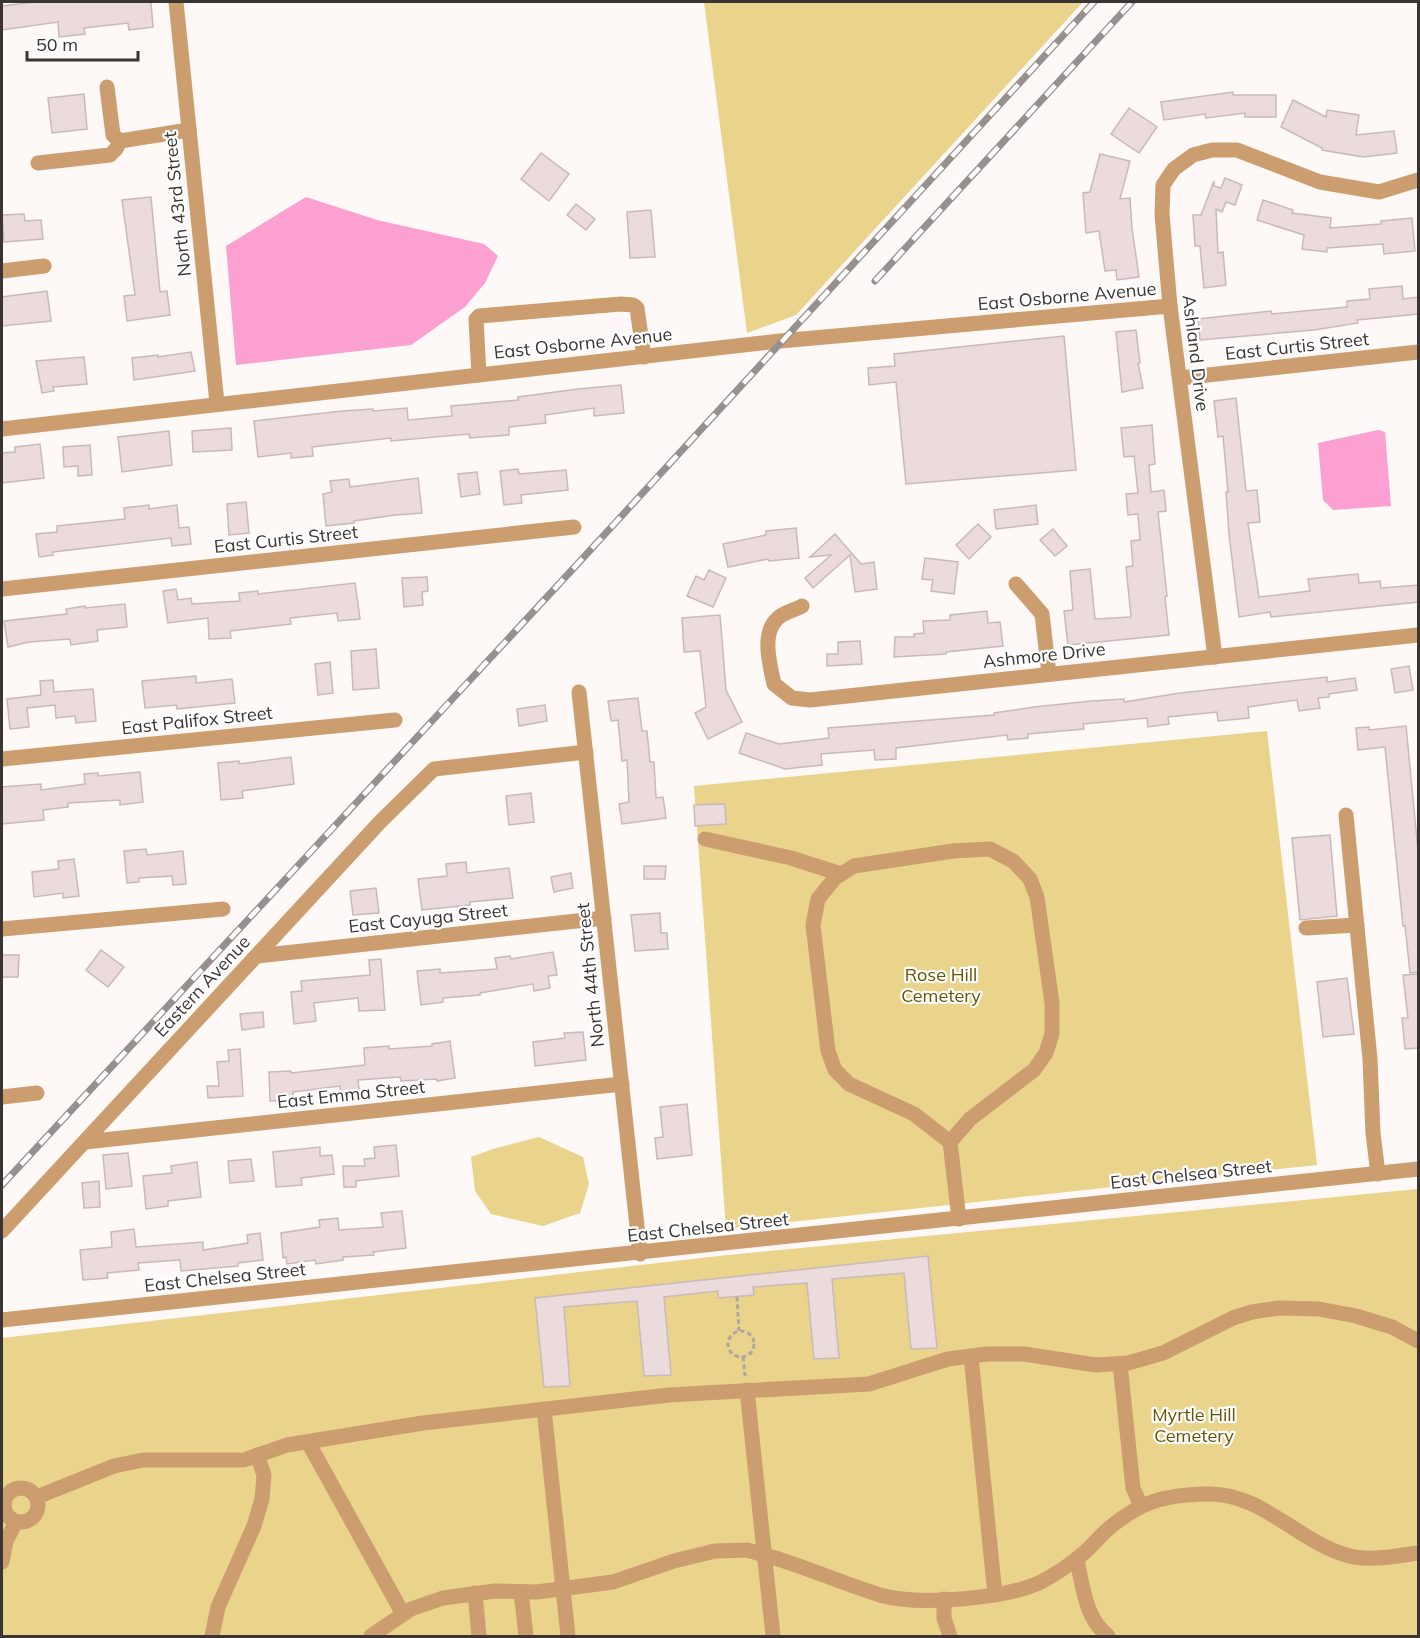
<svg xmlns="http://www.w3.org/2000/svg" width="1420" height="1638" font-family="Mulish,sans-serif">
  <rect width="100%" height="100%" fill="#fef8f6"/>
  <g fill="#ead38b">
    <polygon points="704,2 1083,2 796,315 747,333"/>
    <polygon points="1267,731 1317,1165 726,1229 694,786"/>
    <polygon points="539,1137 583,1157 589,1184 580,1213 543,1226 491,1214 475,1191 471,1157 493,1149"/>
    <polygon points="1418,1189 1418,1636 2,1636 2,1338 728,1255"/>
  </g>
  <g fill="#fba0d0">
    <polygon points="306,197 377,220 484,244 498,256 485,283 465,307 411,345 236,365 226,246"/>
    <polygon points="1378,430 1385,432 1391,506 1333,510 1323,500 1318,443"/>
  </g>
  <g fill="#ebdbdc" stroke="#c9b9ba" stroke-width="1.5">
    <polygon points="36,2 151,2 153,27 129,30 128,23 84,28 85,34 59,37 58,22 2,30 2,6"/>
    <polygon points="1233,92 1233,95 1276,95 1276,117 1245,117 1245,113 1206,118 1205,114 1164,120 1161,102"/>
    <polygon points="84,94 87,129 52,133 48,98"/>
    <polygon points="1293,100 1326,117 1327,110 1359,115 1356,135 1394,131 1397,153 1363,157 1322,150 1322,148 1281,127"/>
    <polygon points="1129,108 1157,127 1139,153 1111,134"/>
    <polygon points="541,153 569,174 549,201 521,179"/>
    <polygon points="1100,154 1130,161 1120,199 1130,198 1132,228 1139,277 1117,280 1116,270 1105,271 1099,231 1086,233 1083,193 1090,192"/>
    <polygon points="1225,178 1242,185 1235,205 1226,202 1222,212 1216,209 1218,253 1223,252 1226,285 1204,288 1200,246 1195,246 1193,215 1201,215 1214,181 1214,186 1221,188"/>
    <polygon points="151,197 160,292 167,291 170,315 127,321 124,296 135,295 122,200"/>
    <polygon points="1263,200 1293,210 1292,213 1331,218 1330,228 1381,224 1381,221 1412,218 1415,251 1384,254 1383,244 1327,248 1327,252 1302,249 1304,235 1257,220"/>
    <polygon points="576,204 595,219 586,230 567,215"/>
    <polygon points="651,210 655,257 630,258 627,212"/>
    <polygon points="24,214 25,221 41,220 43,239 4,242 2,215"/>
    <polygon points="1402,286 1403,299 1419,297 1419,314 1357,320 1358,323 1314,330 1200,340 1198,319 1271,311 1272,314 1347,307 1347,301 1370,299 1369,289"/>
    <polygon points="47,291 51,321 2,326 2,297"/>
    <polygon points="1136,330 1140,363 1138,363 1143,388 1122,392 1116,332"/>
    <polygon points="1064,336 1076,470 906,484 896,382 869,385 868,368 895,366 894,354"/>
    <polygon points="191,352 195,371 134,380 132,358 158,355 158,357"/>
    <polygon points="84,357 87,384 53,387 54,391 42,393 36,361"/>
    <polygon points="621,385 624,413 594,416 594,408 545,415 546,423 509,427 509,435 470,438 469,434 391,441 391,438 312,447 313,456 291,458 291,453 258,457 254,421 342,411 373,409 373,411 407,408 408,420 452,416 451,406 518,400 518,397 578,389"/>
    <polygon points="1236,398 1246,491 1257,490 1260,522 1248,523 1259,597 1310,591 1308,579 1358,574 1359,583 1380,581 1381,588 1419,585 1419,602 1271,617 1270,612 1239,617 1229,534 1226,492 1228,492 1223,436 1218,437 1214,401"/>
    <polygon points="1152,425 1155,464 1149,465 1151,492 1164,490 1166,511 1158,512 1167,596 1165,597 1169,635 1068,645 1064,611 1073,610 1070,571 1090,569 1095,619 1131,617 1126,567 1133,566 1131,541 1140,540 1138,514 1128,515 1126,494 1138,493 1134,456 1124,457 1121,428"/>
    <polygon points="231,428 232,450 193,452 192,431"/>
    <polygon points="169,431 172,465 122,472 118,437"/>
    <polygon points="40,444 44,478 2,483 2,453 15,452 15,447"/>
    <polygon points="90,445 92,475 78,476 78,466 64,467 63,447"/>
    <polygon points="518,469 519,474 566,470 568,490 521,495 522,503 504,505 500,471"/>
    <polygon points="477,472 480,494 461,497 458,474"/>
    <polygon points="418,478 422,513 395,515 354,521 354,523 326,526 323,494 332,492 330,481 349,479 350,487"/>
    <polygon points="246,502 249,533 229,535 227,504"/>
    <polygon points="149,505 149,509 177,505 179,528 189,527 191,544 172,546 171,538 53,552 53,555 39,557 36,534 57,532 57,526 125,519 124,508"/>
    <polygon points="1036,505 1038,524 996,529 994,510"/>
    <polygon points="978,524 991,537 969,559 956,545"/>
    <polygon points="796,528 799,558 769,561 768,559 728,567 723,544 766,535 766,531"/>
    <polygon points="1053,529 1067,546 1055,556 1040,540"/>
    <polygon points="835,534 861,564 874,562 877,589 855,592 850,555 813,588 805,578 831,555 810,557"/>
    <polygon points="925,558 958,562 954,594 931,591 933,580 922,579"/>
    <polygon points="709,570 726,578 713,607 687,596 696,576 704,580"/>
    <polygon points="427,577 428,591 422,592 423,605 404,607 402,578"/>
    <polygon points="355,583 360,619 338,621 337,613 290,618 291,624 230,631 231,638 209,639 208,618 168,623 163,591 176,589 178,600 191,598 192,604 240,601 239,593 258,591 258,594"/>
    <polygon points="125,604 127,627 97,630 98,641 71,645 70,639 29,642 8,647 4,621 67,614 66,609 85,606 85,608"/>
    <polygon points="987,611 988,623 1000,622 1003,646 946,652 946,654 894,657 895,637 914,637 914,634 924,633 923,621 950,620 950,615"/>
    <polygon points="720,615 726,690 742,722 708,739 695,713 706,707 700,651 684,652 682,618"/>
    <polygon points="860,641 862,664 827,666 827,654 838,654 838,642"/>
    <polygon points="376,649 379,688 353,690 351,651"/>
    <polygon points="330,662 333,693 318,695 315,664"/>
    <polygon points="1409,666 1413,690 1395,693 1391,669"/>
    <polygon points="196,676 196,683 232,679 235,703 177,709 176,705 145,708 142,681"/>
    <polygon points="1327,677 1327,682 1355,678 1357,690 1329,694 1329,697 1318,698 1320,708 1299,711 1297,700 1248,707 1249,718 1218,721 1217,712 1168,717 1169,724 1148,727 1147,718 1083,724 1084,729 1028,734 1028,738 1008,740 1007,735 896,748 896,759 875,760 874,750 821,754 822,765 785,769 739,753 746,733 779,744 829,738 828,728 994,715 994,713 1034,707 1091,701 1124,699 1124,702 1180,693"/>
    <polygon points="53,680 54,692 93,689 96,721 76,723 75,716 56,718 55,705 27,708 29,727 10,729 7,699 41,695 40,681"/>
    <polygon points="638,698 642,731 647,731 650,762 654,762 656,798 663,797 666,818 622,824 619,804 629,802 627,760 622,761 618,720 611,721 608,701"/>
    <polygon points="545,705 547,721 519,726 517,709"/>
    <polygon points="1406,726 1419,861 1419,972 1410,973 1405,926 1403,926 1385,747 1358,750 1356,728 1369,727 1369,730"/>
    <polygon points="291,757 294,784 242,791 243,798 221,800 218,763 239,761 239,764"/>
    <polygon points="140,772 143,802 120,805 120,800 68,803 68,807 43,810 44,820 2,824 2,787 41,784 41,790 85,784 84,774 98,773 98,776"/>
    <polygon points="531,793 534,822 509,825 506,796"/>
    <polygon points="725,804 726,824 695,826 694,805"/>
    <polygon points="1330,835 1337,916 1300,920 1292,838"/>
    <polygon points="146,849 147,855 183,851 186,884 173,885 172,876 139,878 139,882 127,883 124,851"/>
    <polygon points="74,859 79,896 63,898 63,893 34,897 32,872 59,869 58,861"/>
    <polygon points="466,862 467,873 509,868 513,898 470,902 470,905 422,910 418,879 447,876 446,864"/>
    <polygon points="644,866 666,866 665,879 644,879"/>
    <polygon points="571,873 573,888 554,892 551,877"/>
    <polygon points="376,888 379,913 353,915 350,891"/>
    <polygon points="660,913 661,933 667,933 668,949 635,951 631,915"/>
    <polygon points="101,950 124,967 108,987 86,970"/>
    <polygon points="553,952 557,975 548,976 550,988 534,991 533,984 480,993 480,995 443,998 443,1002 421,1005 417,971 440,969 440,973 497,969 495,958 510,956 511,959"/>
    <polygon points="2,955 19,955 18,977 2,977"/>
    <polygon points="381,959 385,1010 359,1011 358,998 314,1003 316,1021 294,1024 291,992 302,991 301,981 370,975 369,960"/>
    <polygon points="1419,974 1419,1048 1405,1049 1402,1018 1408,1018 1403,975"/>
    <polygon points="1347,978 1354,1034 1323,1037 1317,982"/>
    <polygon points="263,1012 264,1027 242,1030 240,1014"/>
    <polygon points="583,1032 586,1060 535,1066 533,1042 565,1038 564,1033"/>
    <polygon points="450,1041 455,1078 437,1081 437,1079 401,1081 400,1077 358,1080 359,1090 341,1092 340,1086 293,1092 293,1100 270,1101 269,1072 291,1071 291,1073 365,1065 364,1048 389,1046 389,1049 432,1046 432,1044"/>
    <polygon points="240,1049 243,1096 208,1098 207,1086 219,1086 217,1062 229,1061 228,1050"/>
    <polygon points="687,1104 692,1155 657,1159 655,1138 663,1137 660,1107"/>
    <polygon points="396,1145 399,1176 356,1181 356,1187 344,1187 343,1166 365,1166 364,1159 375,1158 374,1147"/>
    <polygon points="320,1147 320,1156 332,1155 334,1174 301,1178 302,1185 276,1187 273,1152"/>
    <polygon points="128,1153 132,1186 106,1189 103,1155"/>
    <polygon points="251,1159 254,1181 230,1183 228,1161"/>
    <polygon points="197,1162 201,1197 168,1201 168,1206 146,1209 143,1176 172,1173 171,1166"/>
    <polygon points="99,1181 100,1207 84,1208 82,1183"/>
    <polygon points="402,1211 406,1248 373,1252 374,1255 343,1257 343,1260 316,1264 315,1260 287,1264 286,1257 283,1258 281,1233 320,1227 319,1220 338,1218 339,1230 383,1227 381,1213"/>
    <polygon points="134,1229 136,1247 203,1242 203,1250 248,1243 247,1235 260,1233 263,1260 238,1263 238,1266 181,1271 180,1260 138,1263 139,1270 107,1273 108,1278 83,1280 80,1250 112,1247 111,1232"/>
    <polygon points="928,1256 937,1348 911,1349 904,1273 832,1279 839,1358 814,1359 807,1283 753,1287 754,1295 718,1298 718,1291 664,1297 671,1375 644,1376 637,1301 564,1307 570,1386 544,1387 535,1298"/>
  </g>
  <g fill="none" stroke-linecap="round" stroke-linejoin="round">
    <g stroke="#aca6a4" stroke-width="3" stroke-dasharray="4.5 3" stroke-linecap="butt">
      <polyline points="737,1297 739,1331"/>
      <circle cx="741" cy="1344" r="13"/>
      <polyline points="743,1357 745,1376"/>
    </g>
    <g stroke="#cb9d6f" stroke-width="15">
      <polyline points="176,2 217,403"/>
      <polyline points="107,87 113,135 120,141 189,130"/>
      <polyline points="38,163 110,155 116,149 120,141"/>
      <polyline points="2,271 44,266"/>
      <polyline points="479,375 476,319 479,316 621,304 633,305 637,308 644,357"/>
      <polyline points="1180,378 1418,352"/>
      <polyline points="2,429 780,341 1170,306"/>
      <polyline points="1016,584 1042,614 1049,674"/>
      <polyline points="2,589 574,527"/>
      <path d="M802 606C795 610 782 613 777 619 761 634 770 665 774 684L792 698 810 700 1418 635"/>
      <polyline points="1215,657 1170,306 1162,214 1163,185 1174,169 1193,155 1212,150 1237,150 1320,182 1379,192 1418,180"/>
      <polyline points="579,692 640,1254"/>
      <polyline points="2,759 395,720"/>
      <polyline points="1346,815 1370,1059 1373,1133 1378,1174"/>
      <polyline points="705,839 791,858 841,874"/>
      <polyline points="1306,928 1357,925"/>
      <polyline points="2,929 223,909"/>
      <polyline points="257,956 604,918"/>
      <polyline points="2,1097 37,1093"/>
      <polyline points="85,1142 622,1084"/>
      <polyline points="950,1142 970,1119 1034,1070 1046,1053 1052,1034 1052,1003 1037,897 1030,879 1013,861 990,849 953,851 854,866 835,878 818,899 813,925 828,1051 835,1070 849,1084 914,1114 950,1142 959,1219"/>
      <polyline points="2,1231 380,822 434,769 586,752"/>
      <polyline points="2,1320 1418,1169"/>
      <polyline points="971,1356 995,1595"/>
      <polyline points="1120,1364 1133,1488 1141,1506"/>
      <polyline points="747,1390 773,1636"/>
      <polyline points="544,1409 568,1636"/>
      <polyline points="308,1442 403,1614"/>
      <circle cx="21" cy="1505" r="17"/>
      <polyline points="37,1497 114,1466 143,1460 244,1460 287,1445 423,1423 669,1395 869,1384 948,1359 987,1354 1024,1354 1096,1365 1128,1363 1163,1353 1233,1318 1252,1312 1279,1308 1319,1309 1356,1316 1392,1327 1418,1341"/>
      <path d="M1077 1560C1083 1587 1085 1618 1108 1636"/>
      <polyline points="2,1562 6,1541 16,1522"/>
      <polyline points="521,1592 526,1636"/>
      <polyline points="475,1593 479,1636"/>
      <polyline points="944,1599 944,1618 950,1636"/>
      <polyline points="212,1636 218,1607 254,1526 262,1499 264,1475 257,1455"/>
      <path d="M371 1636 411 1609 443 1598 495 1591 537 1592 613 1582 674 1561 715 1551 747 1550 765 1555C804 1566 841 1583 880 1595 917 1606 1005 1599 1041 1582 1052 1576 1065 1568 1075 1560 1087 1552 1097 1539 1108 1529 1141 1501 1164 1495 1207 1494 1260 1492 1298 1541 1346 1555 1369 1562 1396 1556 1418 1553"/>
    </g>
    <defs>
      <g id="rail">
        <polyline points="875,281 1132,2"/>
        <polyline points="2,1185 571,571 1094,2"/>
      </g>
    </defs>
    <use href="#rail" stroke="#96908e" stroke-width="7"/>
    <use href="#rail" stroke="#fff" stroke-width="4.5" stroke-dasharray="14" stroke-linecap="butt"/>
  </g>
  <g text-anchor="middle" dominant-baseline="central" stroke-width="4.5" stroke-linejoin="round" paint-order="stroke">
    <g font-size="18" fill="#3a3432" stroke="#fff">
      <text transform="translate(177 204) rotate(-96)">North 43rd Street</text>
      <text transform="translate(1067 296) rotate(-5)">East Osborne Avenue</text>
      <text transform="translate(583 343) rotate(-6)">East Osborne Avenue</text>
      <text transform="translate(1297 346) rotate(-6)">East Curtis Street</text>
      <text transform="translate(1196 353) rotate(83)">Ashland Drive</text>
      <text transform="translate(286 539) rotate(-6)">East Curtis Street</text>
      <text transform="translate(1044 655) rotate(-6)">Ashmore Drive</text>
      <text transform="translate(197 720) rotate(-6)">East Palifox Street</text>
      <text transform="translate(428 918) rotate(-6)">East Cayuga Street</text>
      <text transform="translate(590 975) rotate(-96)">North 44th Street</text>
      <text transform="translate(202 986) rotate(-47)">Eastern Avenue</text>
      <text transform="translate(351 1094) rotate(-6)">East Emma Street</text>
      <text transform="translate(1191 1174) rotate(-6)">East Chelsea Street</text>
      <text transform="translate(708 1227) rotate(-6)">East Chelsea Street</text>
      <text transform="translate(225 1277) rotate(-6)">East Chelsea Street</text>
    </g>
    <g font-size="18" fill="#675200" stroke="#fff">
      <text x="941" y="974">Rose Hill<tspan x="941" dy="21">Cemetery</tspan></text>
      <text x="1194" y="1414">Myrtle Hill<tspan x="1194" dy="21">Cemetery</tspan></text>
    </g>
  </g>
  <rect width="1420" height="1638" fill="none" stroke="#3a3432" stroke-width="6"/>
  <path d="M27 51v9h111v-9" fill="none" stroke="#3a3432" stroke-width="3"/>
  <text x="36" y="51" font-size="18" fill="#3a3432" stroke="#ffffff" stroke-width="4.5" paint-order="stroke">50 m</text>
</svg>
